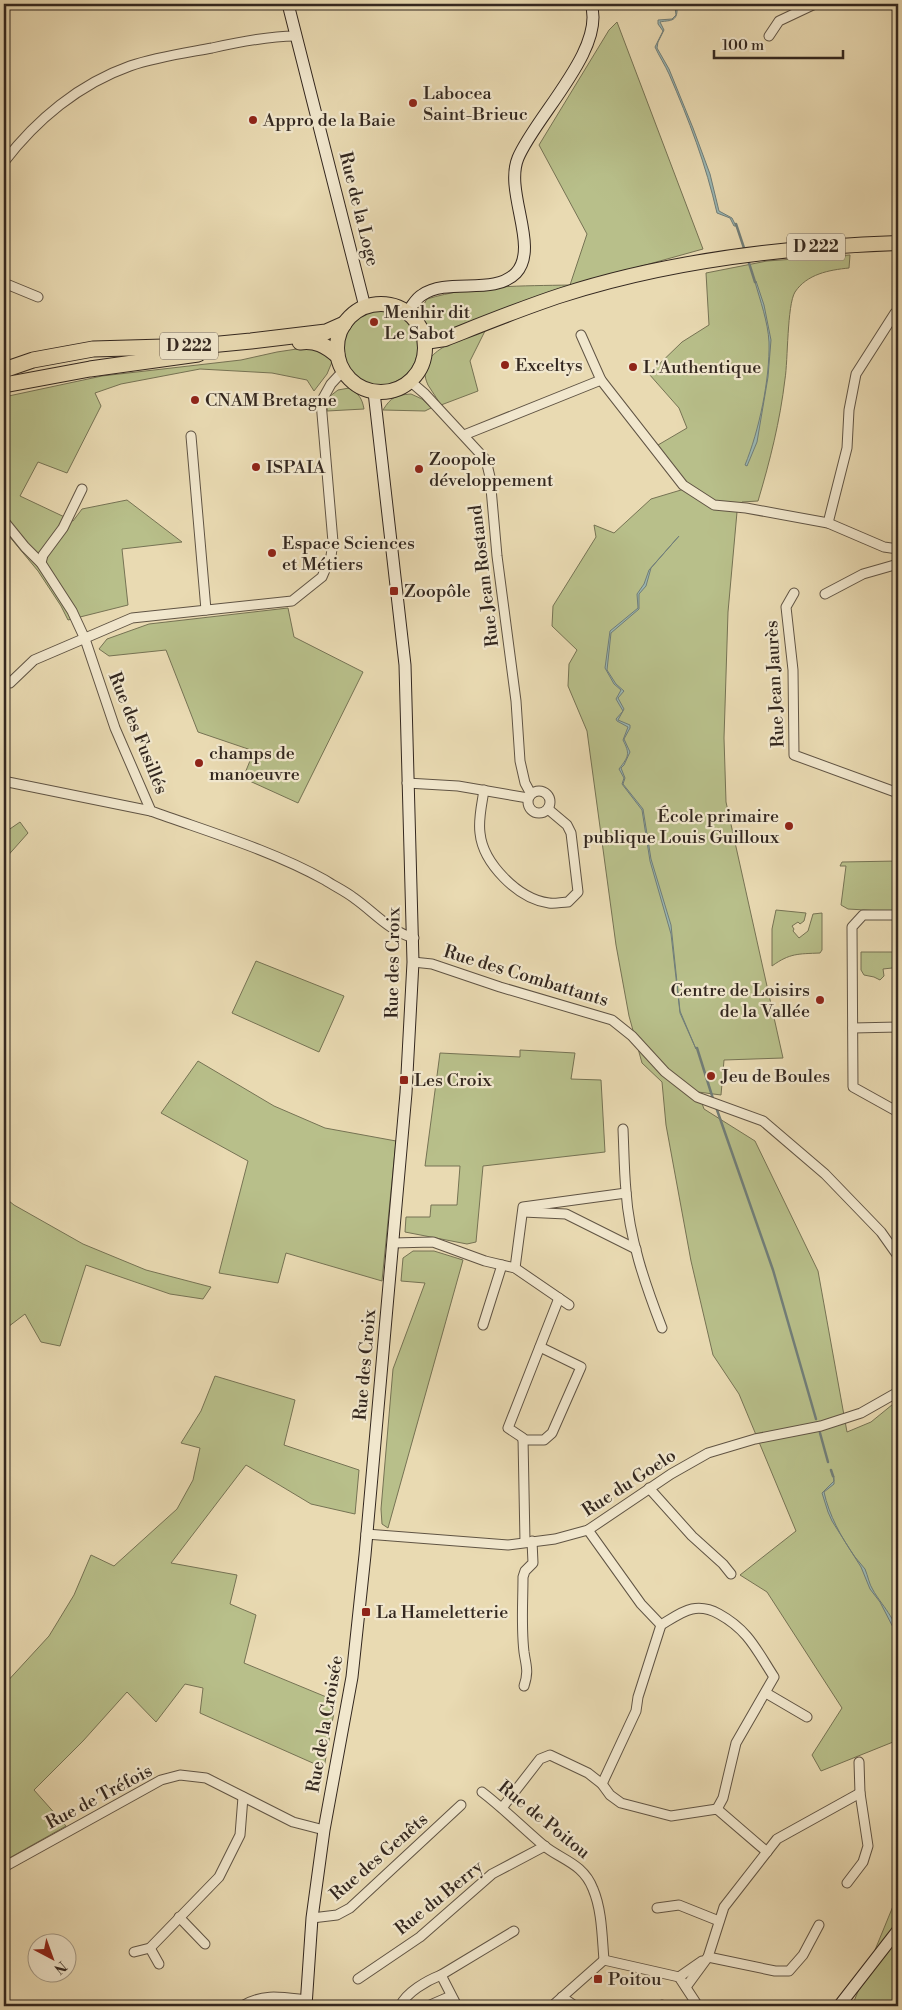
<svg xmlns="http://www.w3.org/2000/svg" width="902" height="2010" font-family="'Libre Bodoni',serif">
  <rect width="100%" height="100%" fill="#e9dab2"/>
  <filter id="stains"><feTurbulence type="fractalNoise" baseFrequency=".004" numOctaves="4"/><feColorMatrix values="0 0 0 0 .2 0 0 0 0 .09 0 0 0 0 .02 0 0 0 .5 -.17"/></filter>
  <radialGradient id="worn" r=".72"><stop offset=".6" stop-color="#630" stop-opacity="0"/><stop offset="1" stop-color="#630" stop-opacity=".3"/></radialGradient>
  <g fill="#b8bf8a" stroke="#767354">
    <path d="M617 22 703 249 570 286 445 332 431 331 423 321 421 309 427 299C473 285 523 286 570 285L587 234 539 145 609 30Z"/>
    <path d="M850 255 849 268C829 270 807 274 795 292 787 305 788 361 785 379 780 421 770 461 758 501L742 502 737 512 728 612 724 738 726 802 783 1058 724 1060 721 1095 698 1092 704 1109 755 1141 818 1271 847 1432 871 1422 898 1400V1740L821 1771 812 1755 842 1708 767 1592 740 1575 796 1531 739 1394 713 1355 691 1261 666 1125 662 1082 642 1063 629 1016 616 945 587 731 568 686 569 664 577 650 552 626 553 606 596 537 594 525 614 533 651 499 691 487 667 460 658 445 687 428 679 408 649 374 682 342 709 325 706 273 767 261Z"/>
    <circle cx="380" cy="347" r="38"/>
    <path d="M485 331 470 361 478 391 441 405C437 398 432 392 428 385 412 351 463 338 485 331Z"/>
    <polygon points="310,347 324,353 332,362 327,374 314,391 307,380 272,373 200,369 121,384 95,393 101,406 67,473 38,462 20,496 73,521 82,509 127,500 182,542 122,549 128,605 68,620 61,606 38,571 4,530 4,397 102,376 241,360 277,352"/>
    <path d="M349 388C359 394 362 398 364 409L327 411 329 397 338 390Z"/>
    <path d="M411 394 422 399 431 408 425 411 383 410C391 397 396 395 411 394Z"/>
    <polygon points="288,608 294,637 363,672 298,803 243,778 254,751 198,732 166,650 109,656 99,649 107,639 149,624"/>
    <polygon points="20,822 28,833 4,860 4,833"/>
    <polygon points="898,861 898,912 848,909 841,905 846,866 840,866 842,862"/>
    <path d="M776 910 806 913 804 921 800 924 798 922 792 926 794 929 793 931 799 938 808 931 813 914 822 913V950L820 953C798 954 790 953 772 966V929Z"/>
    <polygon points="861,952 898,952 898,971 892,968 883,969 884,976 880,980 874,977 864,975 861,970"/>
    <polygon points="256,961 344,996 319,1052 232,1013"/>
    <polygon points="520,1050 575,1053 571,1079 601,1080 605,1152 483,1166 476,1242 467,1244 405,1232 406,1217 430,1217 431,1205 457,1205 460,1166 425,1166 440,1053 520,1057"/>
    <polygon points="198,1061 274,1106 325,1128 396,1141 382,1281 286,1253 278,1283 219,1273 248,1161 161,1113"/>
    <polygon points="4,1197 14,1205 83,1244 146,1270 211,1287 203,1299 170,1294 86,1265 60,1346 41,1342 25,1314 4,1330"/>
    <polygon points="413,1251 434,1251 463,1260 388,1528 382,1524 381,1509 393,1369 425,1283 401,1281 403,1258"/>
    <polygon points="215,1376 295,1400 284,1445 359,1470 355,1514 311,1504 246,1465 171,1563 237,1575 230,1604 256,1615 244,1663 336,1701 324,1768 200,1713 203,1688 185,1684 156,1722 127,1692 83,1741 34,1790 66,1826 4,1861 4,1685 49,1636 74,1595 91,1555 114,1566 177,1509 193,1480 200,1448 181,1443 201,1411"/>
    <polygon points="898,1894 898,2006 852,2006"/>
  </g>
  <g fill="#9ab8b5" stroke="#717e79">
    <path d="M678 4H681L677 8C678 23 668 20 660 22L664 30 658 42 657 48 669 69 693 128 710 174 719 211 732 218 736 226H734L730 218 717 213C706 165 689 120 669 74 665 65 659 56 655 47L663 31 658 24V20L672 19 676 15 675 7Z"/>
    <path d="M756 281 764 305 771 340 768 377 757 442 747 466 745 465C759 431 770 379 769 342 768 322 760 300 755 282Z"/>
    <path d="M679 536 651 568 646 586 639 594V609L611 633 607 670 616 684 624 691 618 698 624 709 618 720 630 725V728L624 739 630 752 624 765 621 768 625 778 623 784 643 809 651 859 671 925 680 1011 696 1049 680 1013 671 934 650 861 642 810 622 784 624 778 619 769C629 756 630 754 623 740L628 727 617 721 616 719 623 711 616 699 621 690 614 684 605 668 610 631 638 608 637 594 644 584 649 570Z"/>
    <path d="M833 1476H834V1484L824 1492C829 1515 841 1537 855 1557 858 1561 862 1565 865 1569 868 1576 869 1584 873 1590 880 1603 898 1621 898 1637L880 1602 870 1589 861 1567 832 1521 828 1512 822 1493 834 1481Z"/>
  </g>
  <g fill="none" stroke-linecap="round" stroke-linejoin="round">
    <g stroke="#717e79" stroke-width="2.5">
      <polyline points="736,224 744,248"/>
      <polyline points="749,263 755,282"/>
      <polyline points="697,1048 714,1102"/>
      <polyline points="716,1107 773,1270 816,1419"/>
      <polyline points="820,1433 828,1462"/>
      <polyline points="831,1470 833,1476"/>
    </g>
    <defs>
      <g id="street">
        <polyline points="895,4 898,11"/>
        <polyline points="769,36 779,21 815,4"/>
        <path d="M4 162C36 120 79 84 130 66 156 57 185 53 212 48 239 42 268 36 295 36"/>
        <polyline points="4,283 38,297"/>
        <polyline points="581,335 601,380 608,389 683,485 714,505 746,508 828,523 884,547 898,549"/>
        <polyline points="411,382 425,394 486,460 490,477 497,556 516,701 520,761 525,783 531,794"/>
        <polyline points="464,435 601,380"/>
        <polyline points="191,436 206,610"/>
        <path d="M4 521 25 547 41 563 72 611 85 639 115 728 151 811C209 832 271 850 325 880 334 886 345 891 354 898 374 912 389 931 414 938"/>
        <polyline points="828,523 847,448 849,410 856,374 895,313 898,315"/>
        <polyline points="41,563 43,555 63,528 82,489"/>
        <polyline points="794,593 786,607 793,670 794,755 898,793"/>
        <polyline points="825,594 863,574 898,564"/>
        <polyline points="10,683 34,660 132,618 292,601 322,577 331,556 333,542 321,402 331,384 343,371"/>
        <polyline points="8,782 151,811"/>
        <polyline points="407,783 458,786 528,798"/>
        <path d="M484 790C482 804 478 819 480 833 483 863 518 899 549 903 555 904 562 902 568 902L578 892 571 833 567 825 548 809"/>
        <circle cx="539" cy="802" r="11"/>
        <polyline points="898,915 863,915 852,927 853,1087 898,1112"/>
        <polyline points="413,962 432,964 500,987 612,1020 632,1036 665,1072 697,1097 763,1121 825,1174 881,1232 898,1256"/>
        <polyline points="853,1028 898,1027"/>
        <path d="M623 1129C624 1150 624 1170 626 1191 629 1238 645 1284 662 1328"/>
        <polyline points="523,1212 566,1214 636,1249"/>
        <polyline points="393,1243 433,1242 485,1261 515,1268 569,1305"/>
        <polyline points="515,1268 523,1207 626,1193"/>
        <polyline points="483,1325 502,1265"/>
        <polyline points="523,1440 544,1440 552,1433 581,1367 540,1347"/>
        <polyline points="649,1488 692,1536 723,1564 731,1574"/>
        <path d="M588 1530 641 1604 661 1625C671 1619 682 1611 692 1609 702 1607 710 1609 719 1614 748 1630 756 1649 774 1677L736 1743 723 1798 717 1809"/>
        <polyline points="366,1534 508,1545 555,1539 588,1530 671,1474 708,1453 755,1439 821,1426 861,1413 898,1392"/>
        <polyline points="525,1542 523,1438 508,1428 559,1298"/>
        <path d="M524 1686C529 1671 526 1666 524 1652 521 1627 523 1601 523 1577L525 1571 533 1563 532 1541"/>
        <polyline points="766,1693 807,1717"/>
        <polyline points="602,1784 636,1711 638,1697 661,1625"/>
        <path d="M482 1792C503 1808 522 1827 543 1845 561 1860 583 1863 593 1889 602 1910 602 1937 604 1960"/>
        <polyline points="502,1808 540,1759 550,1755 588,1773 602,1784 610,1795 621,1803 671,1816 717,1809 767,1852"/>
        <polyline points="4,1867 161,1780 180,1775 206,1778 293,1822 324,1830"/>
        <polyline points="847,1883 863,1862 868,1846 860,1793 859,1762"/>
        <polyline points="657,1908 679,1905 719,1921"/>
        <polyline points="179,1917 205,1944"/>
        <polyline points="312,1918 337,1915 350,1908 461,1805"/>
        <polyline points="150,1948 159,1964"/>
        <polyline points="134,1952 150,1948 219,1877 240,1835 243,1797"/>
        <polyline points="708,1957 775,1971 789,1971 803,1955 819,1925"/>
        <polyline points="679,1977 702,1961"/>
        <polyline points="358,1979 420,1937 492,1874 545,1846"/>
        <polyline points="686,1987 708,1957 724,1907 777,1839 860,1793"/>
        <polyline points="562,1997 575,2006"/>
        <polyline points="4,1999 5,2006"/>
        <polyline points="662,2005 663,2006"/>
        <path d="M242 2006C264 1993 281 1997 306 2000"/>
        <path d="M400 2006C407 1992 426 1981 441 1975"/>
        <polyline points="428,2006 451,1996"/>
        <polyline points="457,2006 441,1975 514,1931"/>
        <polyline points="552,2006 604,1960 679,1977 698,2006"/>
      </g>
      <g id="secondary">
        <polyline points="288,4 365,307"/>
        <path d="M407 312C412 307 416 298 422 295 448 277 494 296 516 273 540 247 504 192 518 158 535 117 606 49 591 4"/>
        <polyline points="306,2006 312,1918 324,1830 352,1677 365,1555 406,1093 413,962 405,665 374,392"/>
        <polyline points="839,2006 898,1930"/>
      </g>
      <g id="primary">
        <circle cx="381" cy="348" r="44"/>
        <path d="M425 342 445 339C483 324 522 308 562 295 670 260 785 247 898 243"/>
      </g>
      <g id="highway">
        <path d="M300 342C316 340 325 345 337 355"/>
        <polyline points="4,370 33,360 93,349 199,346 251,341 326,332 344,324"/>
        <polyline points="4,385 90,369 198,354"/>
      </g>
    </defs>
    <use href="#street" stroke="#605444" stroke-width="11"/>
    <use href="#secondary" stroke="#33271f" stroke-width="13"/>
    <use href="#primary" stroke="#33271f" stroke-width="16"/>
    <use href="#highway" stroke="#33271f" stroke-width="17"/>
    <use href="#street" stroke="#f1e7cd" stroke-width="9"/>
    <use href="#secondary" stroke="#f1e7cd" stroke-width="11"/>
    <use href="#primary" stroke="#e9dab2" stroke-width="14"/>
    <use href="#highway" stroke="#e9dab2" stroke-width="15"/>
  </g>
  <g fill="#8f2418" stroke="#f1e7cd" stroke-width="2">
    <circle cx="413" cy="103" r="5"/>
    <circle cx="253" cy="120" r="5"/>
    <circle cx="374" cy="322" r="5"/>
    <circle cx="505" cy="365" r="5"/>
    <circle cx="633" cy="367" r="5"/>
    <circle cx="195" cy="400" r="5"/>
    <circle cx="256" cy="467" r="5"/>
    <circle cx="419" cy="469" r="5"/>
    <circle cx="272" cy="553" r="5"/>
    <rect x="389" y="586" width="10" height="10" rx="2.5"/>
    <circle cx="199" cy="763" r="5"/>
    <circle cx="789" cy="826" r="5"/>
    <circle cx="820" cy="1000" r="5"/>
    <circle cx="711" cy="1076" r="5"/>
    <rect x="399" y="1075" width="10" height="10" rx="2.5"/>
    <rect x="361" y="1607" width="10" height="10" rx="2.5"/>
    <rect x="593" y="1974" width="10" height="10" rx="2.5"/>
  </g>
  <g text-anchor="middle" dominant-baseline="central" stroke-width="4.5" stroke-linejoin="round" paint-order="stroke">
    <g fill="#f1e7cd" stroke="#6c6153" stroke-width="1">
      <rect x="787" y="233.5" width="58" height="27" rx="4"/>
      <rect x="160" y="332.5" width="58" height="27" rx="4"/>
    </g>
    <g font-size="16" font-weight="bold" fill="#33271f">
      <text x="816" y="247">D 222</text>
      <text x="189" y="346">D 222</text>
    </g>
    <g font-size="18" fill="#33271f" stroke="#f1e7cd" text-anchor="start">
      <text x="423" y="93">Labocea<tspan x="423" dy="21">Saint-Brieuc</tspan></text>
      <text x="263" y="120">Appro de la Baie</text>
      <text x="384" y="312">Menhir dit<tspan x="384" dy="21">Le Sabot</tspan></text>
      <text x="515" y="365">Exceltys</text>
      <text x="643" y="367">L'Authentique</text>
      <text x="205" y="400">CNAM Bretagne</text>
      <text x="429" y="459">Zoopole<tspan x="429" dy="21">développement</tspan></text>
      <text x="266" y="467">ISPAIA</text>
      <text x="282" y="543">Espace Sciences<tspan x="282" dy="21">et Métiers</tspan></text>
      <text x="404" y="591">Zoopôle</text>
      <text x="209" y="753">champs de<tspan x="209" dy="21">manoeuvre</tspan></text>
      <text x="779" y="816" text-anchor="end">École primaire<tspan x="779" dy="21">publique Louis Guilloux</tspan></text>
      <text x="810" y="990" text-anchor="end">Centre de Loisirs<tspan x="810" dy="21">de la Vallée</tspan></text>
      <text x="721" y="1076">Jeu de Boules</text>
      <text x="414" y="1080">Les Croix</text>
      <text x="376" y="1612">La Hameletterie</text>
      <text x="608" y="1979">Poitou</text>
    </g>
    <g font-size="18" fill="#33271f" stroke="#f1e7cd">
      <text transform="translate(359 209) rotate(76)">Rue de la Loge</text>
      <text transform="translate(484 576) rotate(-97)">Rue Jean Rostand</text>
      <text transform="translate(775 684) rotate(-93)">Rue Jean Jaurès</text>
      <text transform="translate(138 733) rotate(68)">Rue des Fusillés</text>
      <text transform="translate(393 963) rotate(-89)">Rue des Croix</text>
      <text transform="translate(526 976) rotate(17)">Rue des Combattants</text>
      <text transform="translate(365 1365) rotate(-85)">Rue des Croix</text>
      <text transform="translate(629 1483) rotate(-33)">Rue du Goelo</text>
      <text transform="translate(325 1724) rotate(-80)">Rue de la Croisée</text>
      <text transform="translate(99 1797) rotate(-28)">Rue de Tréfois</text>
      <text transform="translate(544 1820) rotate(39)">Rue de Poitou</text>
      <text transform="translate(379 1857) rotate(-41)">Rue des Genêts</text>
      <text transform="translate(439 1898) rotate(-39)">Rue du Berry</text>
    </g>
  </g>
  <rect width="902" height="2010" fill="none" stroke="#e9dab2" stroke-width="20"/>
  <rect x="5" y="5" width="892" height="2000" fill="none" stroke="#33271f" stroke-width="2.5"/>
  <rect x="10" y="10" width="882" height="1990" fill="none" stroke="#33271f"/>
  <g transform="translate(52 1958) rotate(139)"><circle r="24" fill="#f1e7cd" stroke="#a59a87"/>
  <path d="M0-4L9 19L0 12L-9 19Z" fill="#8f2418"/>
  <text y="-8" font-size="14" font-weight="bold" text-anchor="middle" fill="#33271f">N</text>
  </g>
  <path d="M714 50v8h129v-8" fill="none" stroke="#33271f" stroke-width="2.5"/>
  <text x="722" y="50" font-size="15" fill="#33271f" stroke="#f1e7cd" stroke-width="4" paint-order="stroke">100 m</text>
  <rect width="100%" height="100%" filter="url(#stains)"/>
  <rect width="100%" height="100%" fill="url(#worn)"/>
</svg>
